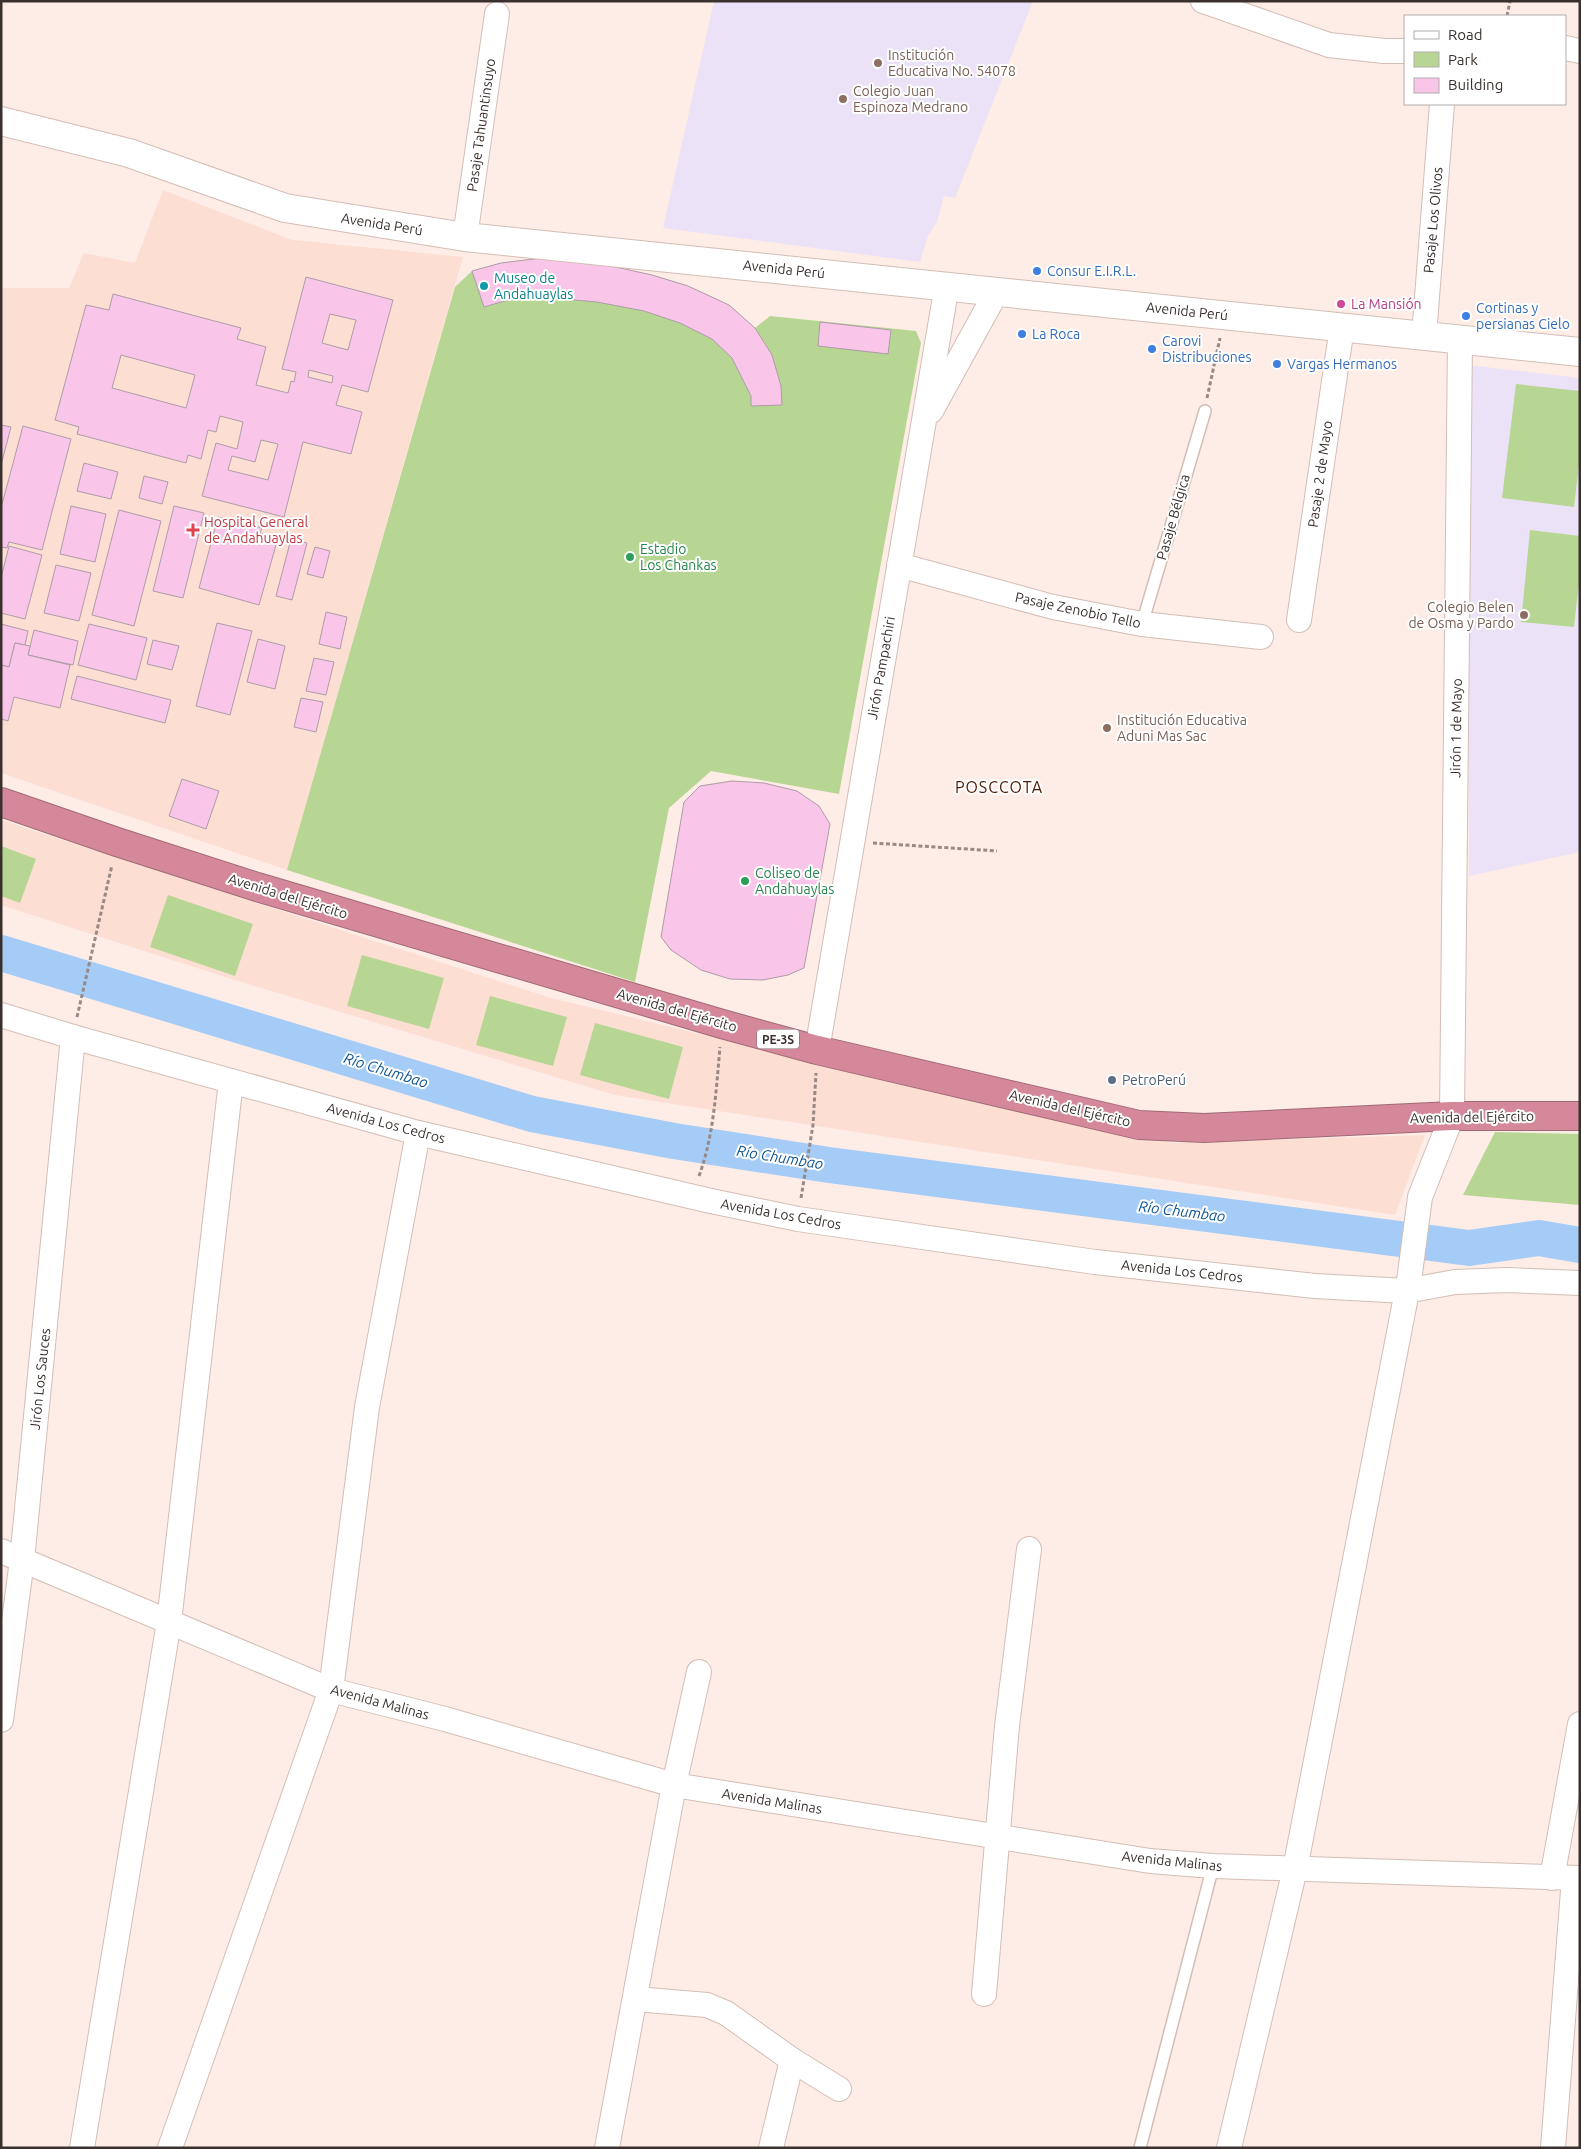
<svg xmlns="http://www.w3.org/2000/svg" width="1581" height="2149" font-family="Ubuntu,sans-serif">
  <rect width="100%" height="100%" fill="#feece6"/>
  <g fill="#fdded3">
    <polygon points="163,190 292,240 463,257 287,870 1,773 1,288 69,288 84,253 135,263"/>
    <polygon points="1,820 551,998 928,1089 1172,1143 1425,1135 1395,1215 615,1095 225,977 1,905"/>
  </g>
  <g fill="#ece2f7">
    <polygon points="714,1 1033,1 955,198 944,196 937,222 928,236 920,262 663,228"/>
    <polygon points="1468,365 1580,378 1580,852 1469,876"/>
  </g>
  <g fill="#b8d693">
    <polygon points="542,258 602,264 652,275 688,286 729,305 755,328 770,316 916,331 921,343 839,794 711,771 669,808 635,982 287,870 455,287 472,271 501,263"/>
    <polygon points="1516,384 1580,391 1580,457 1574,507 1502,498"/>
    <polygon points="1530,530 1580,536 1580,574 1574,627 1521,622"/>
    <polygon points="1,846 36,859 20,903 1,896"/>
    <polygon points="168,895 253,924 235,976 150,947"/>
    <polygon points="362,955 444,978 429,1029 347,1006"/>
    <polygon points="490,996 567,1017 553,1066 476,1045"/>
    <polygon points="595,1023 683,1047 669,1099 580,1075"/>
    <polygon points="1495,1132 1580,1134 1580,1205 1463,1195"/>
  </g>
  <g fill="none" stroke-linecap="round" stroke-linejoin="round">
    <polyline stroke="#a5cbf7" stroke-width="36" points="1,953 532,1114 674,1141 829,1165 1469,1248 1539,1238 1580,1245"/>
  </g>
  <g fill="#f9c6ea" stroke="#ae9ca8" fill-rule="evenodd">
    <polygon points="542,258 602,264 652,275 688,286 729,305 755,328 772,355 781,386 782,405 751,406 751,396 732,358 712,339 680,323 644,311 597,302 541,297 508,300 484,307 472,271 501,263"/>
    <path d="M306 277 393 300 368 392 342 385 336 405 362 412 351 454 303 442 284 517 202 496 216 443 237 449 243 422 220 416 216 432 208 430 201 459 188 455 186 463 77 434 79 427 55 420 86 305 109 310 113 294 241 328 237 339 266 347 256 385 288 393 291 381 294 382 296 372 282 369ZM330 314 356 320 348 350 322 343ZM121 355 195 375 186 408 112 388ZM309 370 333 376 332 383 308 377ZM261 440 278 444 268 480 228 470 232 456 255 462Z"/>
    <polygon points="820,322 891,330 888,354 818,346"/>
    <polygon points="1,425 11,427 1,465"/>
    <polygon points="23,426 71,439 42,550 9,542 7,548 1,547 1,508"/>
    <polygon points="84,463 118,472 111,499 77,491"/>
    <polygon points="144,476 168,482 162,504 139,498"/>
    <polygon points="71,506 106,514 95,562 60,554"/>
    <polygon points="174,506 204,513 183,598 153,591"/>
    <polygon points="119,510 161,521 134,626 92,615"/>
    <polygon points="218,517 262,528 260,533 278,538 259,605 199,588"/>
    <polygon points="291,539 307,543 292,600 276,596"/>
    <polygon points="9,546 42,555 25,619 1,613 1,578"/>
    <polygon points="315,547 330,551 323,578 307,574"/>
    <polygon points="56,565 91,573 79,621 44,613"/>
    <polygon points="326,612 347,617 340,649 319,644"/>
    <polygon points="217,623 252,631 230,715 196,706"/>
    <polygon points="1,624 28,631 25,645 15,643 9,667 1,665"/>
    <polygon points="89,624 147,638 136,680 78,665"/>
    <polygon points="34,630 78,641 73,665 28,655"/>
    <polygon points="258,639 285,646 275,689 247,682"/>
    <polygon points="153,640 179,646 172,670 147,664"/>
    <polygon points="15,643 30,646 28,655 70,665 60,708 14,697 8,721 1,719 1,665 9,667"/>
    <polygon points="314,658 334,662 326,695 306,691"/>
    <polygon points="77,676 171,700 165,723 71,699"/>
    <polygon points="301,698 323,702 316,732 294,727"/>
    <polygon points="182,779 219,791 206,829 169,816"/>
    <polygon points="732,781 764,783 797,791 819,806 830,824 804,968 788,975 763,980 730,979 701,970 671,950 661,937 684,802 700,786"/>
  </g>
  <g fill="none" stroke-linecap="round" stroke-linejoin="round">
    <defs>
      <g id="lane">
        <polyline points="1142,624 1205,411"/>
        <polyline points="1140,2148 1213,1866"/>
      </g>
      <g id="street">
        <polyline points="1203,1 1329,45 1384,51 1405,51"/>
        <polyline points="1565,48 1580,51"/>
        <polyline points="465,237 497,14"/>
        <polyline points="1424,336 1442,104"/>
        <polyline points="931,411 997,291"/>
        <polyline points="899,565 1053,607 1142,624 1261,637"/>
        <polyline points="1299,620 1342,327"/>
        <polyline points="1,1015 73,1037 418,1133 711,1201 798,1219 1095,1262 1315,1286 1406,1291 1455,1282 1507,1280 1580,1283"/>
        <polyline points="817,1050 947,285"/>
        <polyline points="1,1551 331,1690 445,1719 674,1785 1150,1861 1213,1866 1580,1878"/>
        <polyline points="1,1720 22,1560 73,1037"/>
        <polyline points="1552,1878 1580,1724"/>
        <polyline points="984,1994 1007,1726 1029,1549"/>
        <polyline points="636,1999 707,2005 726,2013 792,2060 839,2089"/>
        <polyline points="82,2148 169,1622 231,1081"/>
        <polyline points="170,2148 331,1690 367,1407 418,1133"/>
        <polyline points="607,2148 674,1785 699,1672"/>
        <polyline points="771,2148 792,2060"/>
        <polyline points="1229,2148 1295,1869 1409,1281 1420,1197 1452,1116 1460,340"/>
        <polyline points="1553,2148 1574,1878"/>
      </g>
      <polyline id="secondary" points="1,121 129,153 285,208 465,237 1580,352"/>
      <polyline id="highway" points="1,802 117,842 257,887 722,1024 817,1050 1139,1125 1204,1128 1452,1116 1580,1116"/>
    </defs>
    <use href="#lane" stroke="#d3beb6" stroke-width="14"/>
    <use href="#street" stroke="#d3beb6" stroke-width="26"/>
    <use href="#secondary" stroke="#d3beb6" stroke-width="30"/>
    <use href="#highway" stroke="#9f6a75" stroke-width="30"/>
    <g stroke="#978985" stroke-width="3" stroke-dasharray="4 2.5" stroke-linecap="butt">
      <polyline points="1507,16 1510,1"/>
      <polyline points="1207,398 1220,338"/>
      <polyline points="873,843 997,851"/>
      <polyline points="77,1017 112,865"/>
      <path d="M699 1176C714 1135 716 1091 720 1047"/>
      <polyline points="801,1198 813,1125 816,1073"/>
    </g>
    <use href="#lane" stroke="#fff" stroke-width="11"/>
    <use href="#street" stroke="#fff" stroke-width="24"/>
    <use href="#secondary" stroke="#fff" stroke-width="28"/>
    <use href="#highway" stroke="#d6889b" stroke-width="28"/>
  </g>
  <g fill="#8d6e63" stroke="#fff" stroke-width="2">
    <circle cx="878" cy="63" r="5"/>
    <circle cx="843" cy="99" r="5"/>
    <circle cx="1524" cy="615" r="5"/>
    <circle cx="1107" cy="728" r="5"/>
  </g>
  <g fill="#3f7fe0" stroke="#fff" stroke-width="2">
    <circle cx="1037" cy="271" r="5"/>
    <circle cx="1466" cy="316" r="5"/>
    <circle cx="1022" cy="334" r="5"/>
    <circle cx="1152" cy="349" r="5"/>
    <circle cx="1277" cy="364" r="5"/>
  </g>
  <circle fill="#0f9aa8" stroke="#fff" stroke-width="2" cx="484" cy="286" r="5"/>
  <circle fill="#d1479c" stroke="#fff" stroke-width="2" cx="1341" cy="304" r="5"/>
  <path fill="#e0444e" stroke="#fff" stroke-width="2" d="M190.5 522.5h5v5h5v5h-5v5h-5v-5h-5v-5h5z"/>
  <g fill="#2e9e5b" stroke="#fff" stroke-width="2">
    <circle cx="630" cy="557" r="5"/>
    <circle cx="745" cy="881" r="5"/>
  </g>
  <circle fill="#5c6f8a" stroke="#fff" stroke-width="2" cx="1112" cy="1080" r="5"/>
  <g text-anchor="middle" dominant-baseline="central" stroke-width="4" stroke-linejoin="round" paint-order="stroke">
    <rect fill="#fff" stroke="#756f6d" stroke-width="1" x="757" y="1029.5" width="42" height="19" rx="4"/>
    <g font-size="12" font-weight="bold" fill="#3a312e">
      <text x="778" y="1039">PE-3S</text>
    </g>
    <g font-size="14" fill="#785e54" stroke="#fff" text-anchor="start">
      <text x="888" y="55">Institución<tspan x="888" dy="16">Educativa No. 54078</tspan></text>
      <text x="853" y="91">Colegio Juan<tspan x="853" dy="16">Espinoza Medrano</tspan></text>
      <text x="1514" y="607" text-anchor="end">Colegio Belen<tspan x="1514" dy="16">de Osma y Pardo</tspan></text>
      <text x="1117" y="720">Institución Educativa<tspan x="1117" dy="16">Aduni Mas Sac</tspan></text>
    </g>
    <g font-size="14" fill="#3a312e" stroke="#fff">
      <text transform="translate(481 125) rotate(-82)">Pasaje Tahuantinsuyo</text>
      <text transform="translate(1433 220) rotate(-85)">Pasaje Los Olivos</text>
      <text transform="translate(382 224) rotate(9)">Avenida Perú</text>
      <text transform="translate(784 269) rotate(6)">Avenida Perú</text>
      <text transform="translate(1187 311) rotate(6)">Avenida Perú</text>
      <text transform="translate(1320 474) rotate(-82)">Pasaje 2 de Mayo</text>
      <text transform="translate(1173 517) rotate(-74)">Pasaje Bélgica</text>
      <text transform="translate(1078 610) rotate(12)">Pasaje Zenobio Tello</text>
      <text transform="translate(881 668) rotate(-80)">Jirón Pampachiri</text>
      <text transform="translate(1456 728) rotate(-89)">Jirón 1 de Mayo</text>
      <text transform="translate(288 896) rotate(17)">Avenida del Ejército</text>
      <text transform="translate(677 1010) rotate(16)">Avenida del Ejército</text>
      <text transform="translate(1070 1108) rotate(13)">Avenida del Ejército</text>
      <text transform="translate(1472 1117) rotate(-1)">Avenida del Ejército</text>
      <text transform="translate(386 1123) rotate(15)">Avenida Los Cedros</text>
      <text transform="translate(781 1214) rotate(10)">Avenida Los Cedros</text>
      <text transform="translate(1182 1271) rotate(6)">Avenida Los Cedros</text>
      <text transform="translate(40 1379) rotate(-84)">Jirón Los Sauces</text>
      <text transform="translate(380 1702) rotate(15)">Avenida Malinas</text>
      <text transform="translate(772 1801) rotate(9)">Avenida Malinas</text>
      <text transform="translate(1172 1861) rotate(6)">Avenida Malinas</text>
    </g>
    <g font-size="14" fill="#366cbe" stroke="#fff" text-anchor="start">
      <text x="1047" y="271">Consur E.I.R.L.</text>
      <text x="1476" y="308">Cortinas y<tspan x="1476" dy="16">persianas Cielo</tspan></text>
      <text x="1032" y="334">La Roca</text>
      <text x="1162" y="341">Carovi<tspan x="1162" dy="16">Distribuciones</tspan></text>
      <text x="1287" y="364">Vargas Hermanos</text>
    </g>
    <g font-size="14" fill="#0d838f" stroke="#fff" text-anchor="start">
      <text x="494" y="278">Museo de<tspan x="494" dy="16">Andahuaylas</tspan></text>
    </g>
    <g font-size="14" fill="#b23c85" stroke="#fff" text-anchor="start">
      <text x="1351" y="304">La Mansión</text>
    </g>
    <g font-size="14" fill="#be3a42" stroke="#fff" text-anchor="start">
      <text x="204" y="522">Hospital General<tspan x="204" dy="16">de Andahuaylas</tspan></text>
    </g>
    <g font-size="14" fill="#27864d" stroke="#fff" text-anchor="start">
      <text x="640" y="549">Estadio<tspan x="640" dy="16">Los Chankas</tspan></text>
      <text x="755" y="873">Coliseo de<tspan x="755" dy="16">Andahuaylas</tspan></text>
    </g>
    <g font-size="14" fill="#4e5e75" stroke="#fff" text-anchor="start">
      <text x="1122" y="1080">PetroPerú</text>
    </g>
    <g font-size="15" font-style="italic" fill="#0e5494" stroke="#fff">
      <text transform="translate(386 1070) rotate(17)">Río Chumbao</text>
      <text transform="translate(780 1157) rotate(9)">Río Chumbao</text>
      <text transform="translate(1182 1211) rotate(7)">Río Chumbao</text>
    </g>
    <g font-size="16" letter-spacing="1" fill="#4b1b03" stroke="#fff">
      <text x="999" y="787">POSCCOTA</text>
    </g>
  </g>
  <rect width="1581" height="2149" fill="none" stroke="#3a312e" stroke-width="5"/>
  <rect x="1404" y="15" width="162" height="90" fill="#ffffff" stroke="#b0adab"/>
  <rect x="1414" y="31" width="25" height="8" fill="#ffffff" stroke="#b0adab"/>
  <text x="1448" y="40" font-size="15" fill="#3a312e">Road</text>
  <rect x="1414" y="52" width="25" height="15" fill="#b8d693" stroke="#b0adab"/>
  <text x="1448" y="65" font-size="15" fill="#3a312e">Park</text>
  <rect x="1414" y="78" width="25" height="15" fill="#f9c6ea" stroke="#b0adab"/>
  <text x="1448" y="90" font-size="15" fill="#3a312e">Building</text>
</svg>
